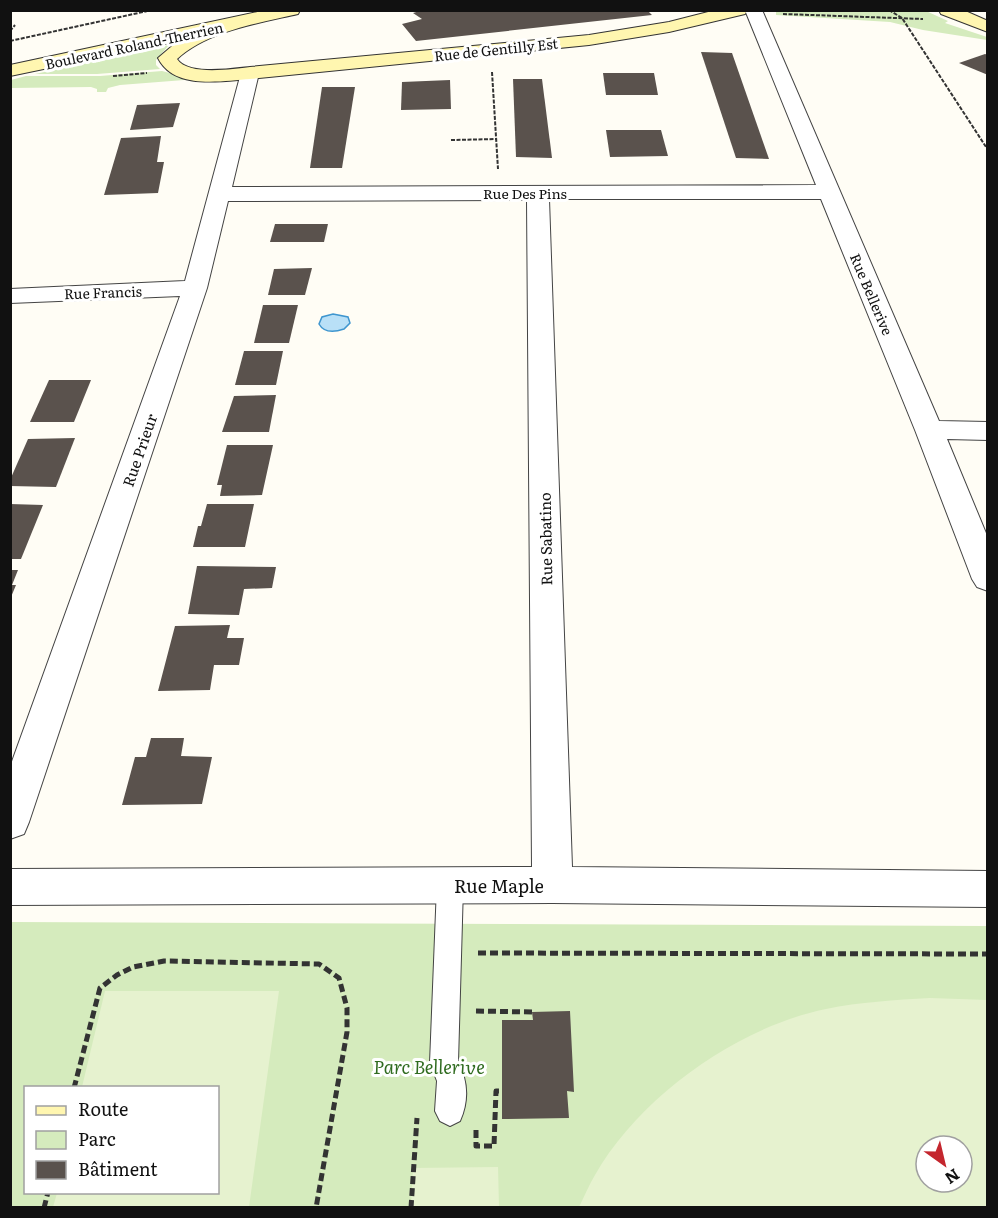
<svg xmlns="http://www.w3.org/2000/svg" width="998" height="1218" font-family="Literata,serif">
  <rect width="100%" height="100%" fill="#fffdf5"/>
  <g fill="#d5ebbd" fill-rule="evenodd">
    <polygon points="776,10 926,11 948,21 945,23 987,37 987,40 923,30 890,22 776,15"/>
    <polygon points="169,45 156,60 156,65 160,69 97,74 35,74"/>
    <polygon points="162,71 181,76 210,78 120,85 108,88 106,92 97,92 97,89 91,87 11,88 11,80 26,76 100,76"/>
    <path d="M11 922 987 926V1207L11 1208ZM26 1088H218V1192H26ZM926 1146H962V1182H926Z"/>
  </g>
  <g fill="#e6f2cf" fill-rule="evenodd">
    <polygon points="105,991 279,991 249,1207 53,1207 57,1193 218,1192 218,1088 82,1087"/>
    <path d="M930 998 987 1000V1207H579C584 1197 589 1185 595 1175 640 1096 738 1027 826 1009 860 1002 895 1000 930 998ZM926 1146H962V1182H926Z"/>
    <polygon points="498,1167 499,1207 411,1207 413,1168"/>
  </g>
  <path fill="#b9e0f7" stroke="#3f96cf" stroke-width="1.5" d="M333 314 348 317 350 323 344 329C335 332 324 333 319 324L322 317Z"/>
  <g fill="#5a524d">
    <polygon points="423,10 647,10 652,15 416,41 402,24 422,19 413,13"/>
    <polygon points="701,52 732,53 769,159 736,158"/>
    <polygon points="985,54 988,55 988,75 959,63"/>
    <polygon points="603,73 654,73 658,95 606,95"/>
    <polygon points="513,79 542,79 552,158 516,157"/>
    <polygon points="450,80 451,109 401,110 402,82"/>
    <polygon points="322,87 355,87 342,168 310,168"/>
    <polygon points="180,103 173,127 130,130 137,105"/>
    <polygon points="606,130 661,130 668,156 610,157"/>
    <polygon points="161,136 157,162 164,162 158,193 104,195 121,138"/>
    <polygon points="275,224 328,224 324,242 270,242"/>
    <polygon points="312,268 305,295 268,295 274,269"/>
    <polygon points="263,305 298,305 289,343 254,343"/>
    <polygon points="244,351 283,351 276,385 235,385"/>
    <polygon points="49,380 91,380 74,422 30,422"/>
    <polygon points="276,395 269,432 222,432 234,396"/>
    <polygon points="75,438 56,487 10,486 10,480 28,439"/>
    <polygon points="227,445 273,445 262,495 220,496 222,485 217,485"/>
    <polygon points="10,504 43,505 21,559 10,559"/>
    <polygon points="207,504 254,504 245,547 193,547 198,526 201,526"/>
    <polygon points="197,566 276,567 272,588 244,589 239,615 188,614"/>
    <polygon points="10,570 18,570 12,585 16,585 11,597"/>
    <polygon points="230,625 227,638 244,638 239,665 214,665 210,690 158,691 175,626"/>
    <polygon points="151,738 184,738 181,756 212,757 202,804 122,805 135,757 146,757"/>
    <polygon points="570,1011 574,1092 567,1091 569,1118 502,1119 502,1020 533,1020 532,1012"/>
  </g>
  <g fill="none" stroke-linecap="round" stroke-linejoin="round">
    <defs>
      <path id="lane" d="M450 874 459 878 463 886 458 1062C468 1081 469 1101 460 1121L450 1126 440 1121 435 1111 437 1081 430 1063 437 886 441 878Z"/>
      <polygon id="street" points="745,10 762,10 939,421 988,422 988,440 947,439 988,538 988,591 977,587 972,579 915,430 821,199 549,199 572,867 988,871 988,907 552,903 10,905 10,869 532,867 527,200 228,201 207,288 29,822 24,834 10,839 10,767 180,296 10,303 10,289 185,281 241,73 243,69 257,69 259,73 232,187 816,185"/>
      <g id="secondary">
        <path d="M267 10H300L298 14C259 23 207 31 177 59 188 76 232 69 250 67L589 35 669 22 716 10H747L745 14 669 32 589 45 250 79C220 81 174 90 158 58L178 41 10 76V65Z"/>
        <polygon points="939,10 963,10 988,21 988,32 941,14"/>
      </g>
    </defs>
    <use href="#lane" stroke="#444" stroke-width="2"/>
    <use href="#street" stroke="#444" stroke-width="2"/>
    <use href="#secondary" stroke="#333" stroke-width="2"/>
    <g stroke="#333" stroke-width="2" stroke-dasharray="4 1.5" stroke-linecap="butt">
      <polyline points="889,10 902,18 988,150"/>
      <polyline points="783,14 923,19"/>
      <polyline points="10,31 15,25"/>
      <polyline points="10,41 152,10"/>
      <polyline points="492,72 498,169"/>
      <polyline points="113,76 147,73"/>
      <polyline points="451,140 497,139"/>
    </g>
    <g stroke="#333" stroke-width="5" stroke-dasharray="8 4" stroke-linecap="butt">
      <polyline points="478,953 988,954"/>
      <polyline points="476,1011 532,1012"/>
      <polyline points="74,1088 100,988 117,975 133,967 164,961 319,964 339,978 347,1008 347,1032 316,1208"/>
      <polyline points="476,1130 476,1146 494,1146 496,1091 502,1091"/>
      <polyline points="44,1208 48,1192"/>
      <polyline points="411,1208 417,1118"/>
    </g>
    <use href="#lane" fill="#fff" fill-rule="evenodd"/>
    <use href="#street" fill="#fff" fill-rule="evenodd"/>
    <use href="#secondary" fill="#fff6b0" fill-rule="evenodd"/>
  </g>
  <g text-anchor="middle" dominant-baseline="central" stroke-width="6" stroke-linejoin="round" paint-order="stroke">
    <g font-size="14" fill="#111" stroke="#fff">
      <text transform="translate(134 45) rotate(-12)">Boulevard Roland-Therrien</text>
      <text transform="translate(496 49) rotate(-6)">Rue de Gentilly Est</text>
      <text x="525" y="193">Rue Des Pins</text>
      <text transform="translate(103 292) rotate(-2)">Rue Francis</text>
      <text transform="translate(872 294) rotate(67)">Rue Bellerive</text>
    </g>
    <g font-size="15" fill="#111" stroke="#fff">
      <text transform="translate(139 450) rotate(-71)">Rue Prieur</text>
      <text transform="translate(545 539) rotate(-91)">Rue Sabatino</text>
    </g>
    <g font-size="18" fill="#111" stroke="#fff">
      <text x="499" y="885">Rue Maple</text>
    </g>
    <g font-size="18" font-style="italic" fill="#2f6b1f" stroke="#fff">
      <text x="429" y="1066">Parc Bellerive</text>
    </g>
  </g>
  <rect width="998" height="1218" fill="none" stroke="#111111" stroke-width="24"/>
  <rect x="24" y="1086" width="195" height="108" fill="#ffffff" stroke="#a0a0a0" stroke-width="1.5"/>
  <rect x="36" y="1106" width="30" height="9" fill="#fff6b0" stroke="#a0a0a0" stroke-width="1.5"/>
  <text x="78" y="1116" font-size="18" fill="#111111">Route</text>
  <rect x="36" y="1131" width="30" height="18" fill="#d5ebbd" stroke="#a0a0a0" stroke-width="1.5"/>
  <text x="78" y="1146" font-size="18" fill="#111111">Parc</text>
  <rect x="36" y="1161" width="30" height="18" fill="#5a524d" stroke="#a0a0a0" stroke-width="1.5"/>
  <text x="78" y="1176" font-size="18" fill="#111111">Bâtiment</text>
  <g transform="translate(944 1164) rotate(146)"><circle r="28" fill="#ffffff" stroke="#a0a0a0" stroke-width="1.5"/>
  <path d="M0-4.5L10 22L0 15L-10 22Z" fill="#c4262e"/>
  <text y="-9" font-size="16" font-weight="bold" text-anchor="middle" fill="#111111">N</text>
  </g>
</svg>
